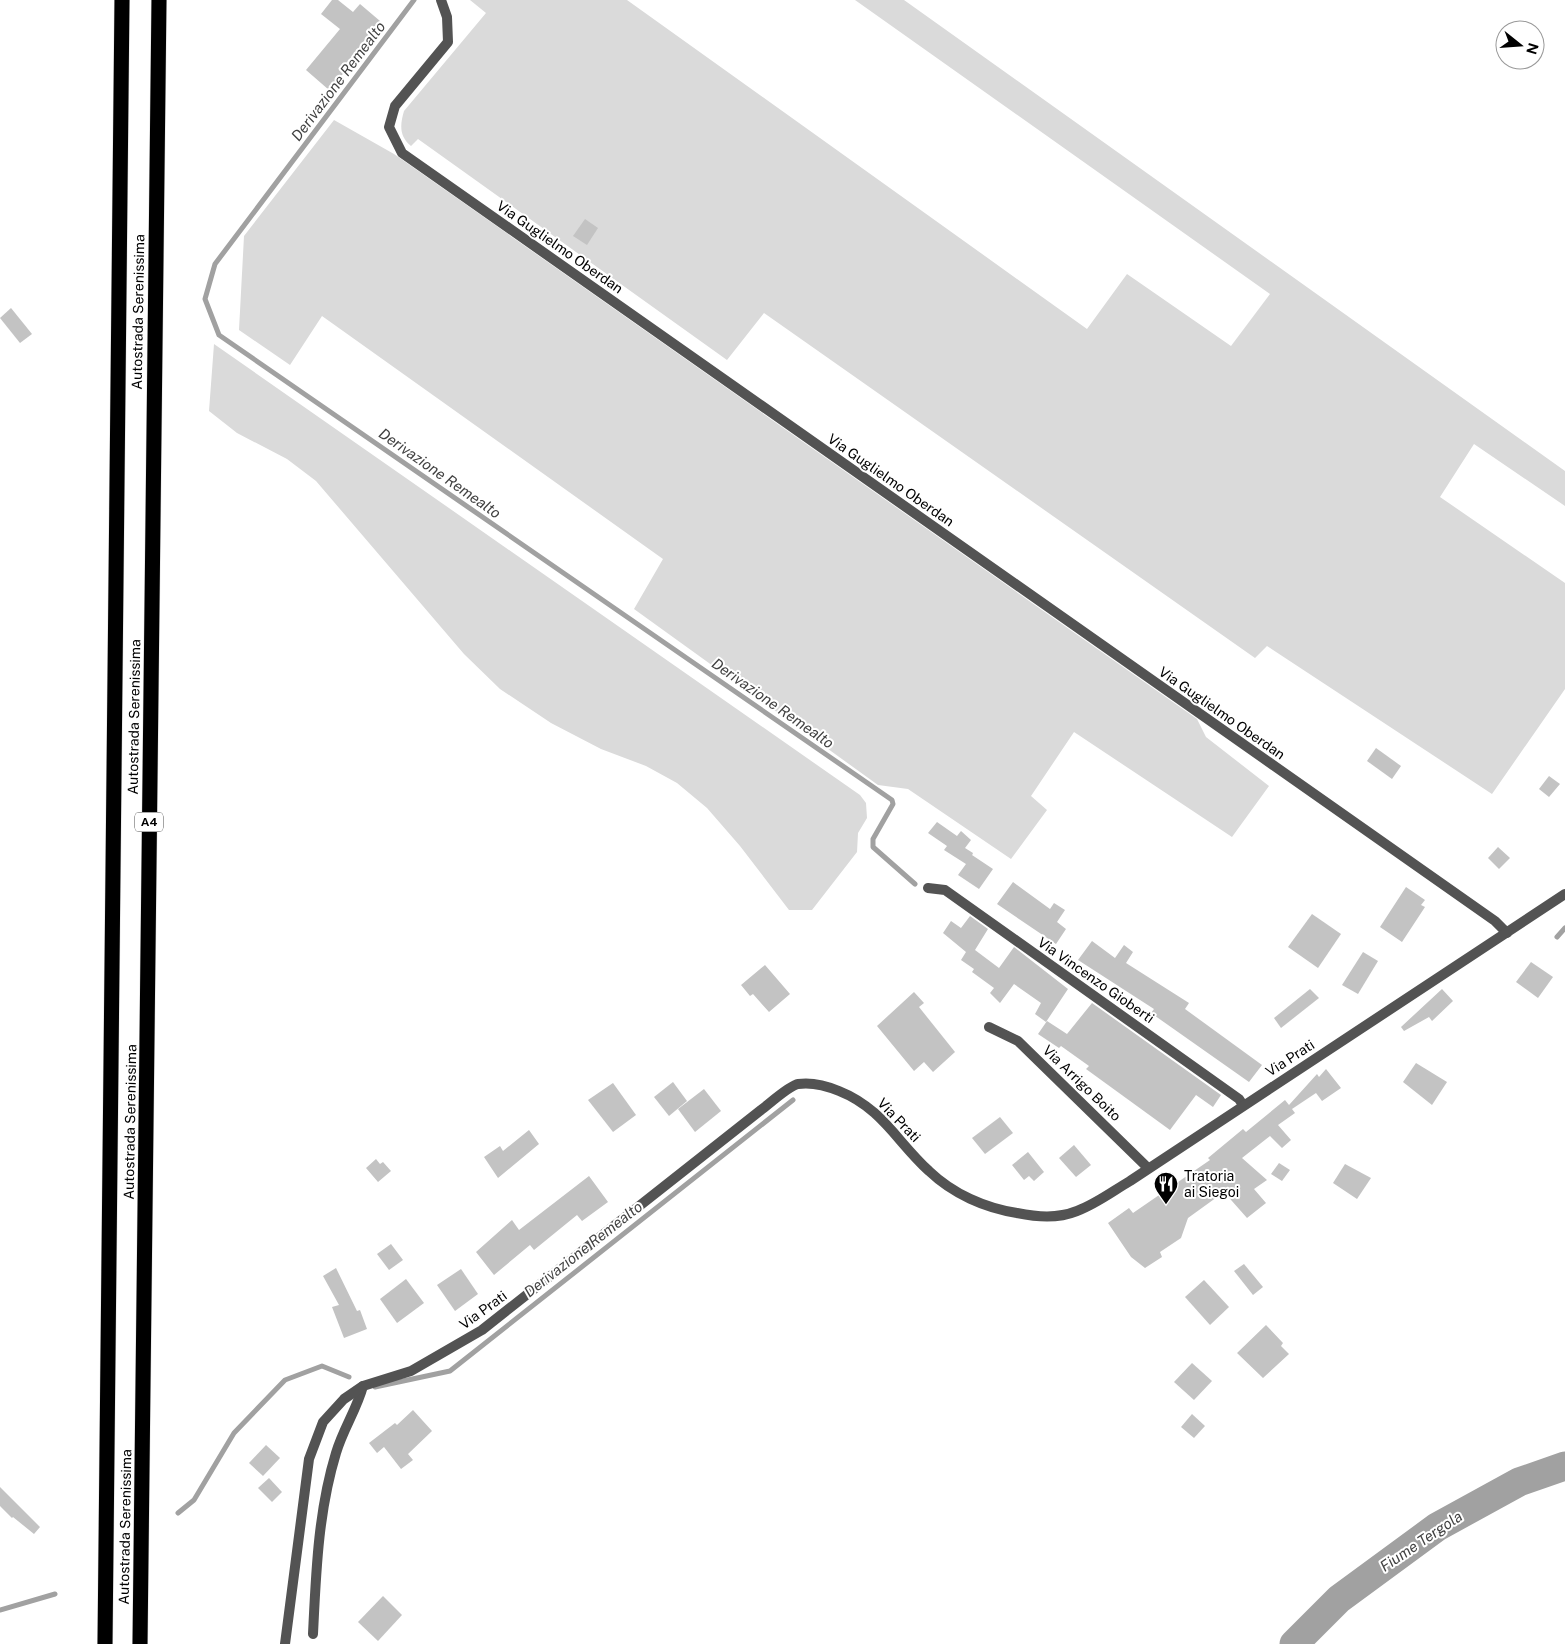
<svg xmlns="http://www.w3.org/2000/svg" width="1565" height="1644" font-family="'Public Sans',sans-serif">
  <rect width="100%" height="100%" fill="#fff"/>
  <g fill="#dadada">
    <path d="M470 0H627L1087 329 1127 274 1231 346 1270 294 855 0H904L1565 471V506L1474 444 1440 497 1565 583V689L1492 794 1267 646 1255 658 764 313 727 360 418 139 411 146C399 136 400 125 404 111L486 13Z"/>
    <polygon points="334,120 394,154 1197,719 1206,737 1269,786 1232,837 1074,732 1031,796 1047,810 1011,859 908,789 878,785 634,609 663,559 322,316 290,365 239,330 244,236"/>
    <polygon points="214,344 860,795 866,803 867,818 858,833 857,852 812,910 789,910 740,846 707,808 677,783 646,766 601,749 551,723 500,689 464,654 316,481 287,459 237,433 209,411"/>
  </g>
  <g fill="none" stroke-linecap="round" stroke-linejoin="round">
    <g stroke="#a1a1a1" stroke-width="5">
      <polyline points="414,0 215,264 205,299 219,335 892,800 893,804 873,839 873,847 915,884"/>
      <polyline points="1557,937 1565,928"/>
      <polyline points="375,1387 450,1371 793,1100"/>
      <polyline points="178,1513 194,1500 234,1433 285,1380 322,1366 349,1377"/>
      <polyline points="0,1610 55,1594"/>
    </g>
    <polyline stroke="#a1a1a1" stroke-width="29" points="1294,1644 1339,1599 1437,1527 1519,1482 1565,1466"/>
  </g>
  <g fill="#c3c3c3">
    <polygon points="332,0 338,0 353,12 360,4 380,21 345,65 348,68 329,90 306,70 340,29 321,14"/>
    <polygon points="585,219 598,228 587,245 573,236"/>
    <polygon points="11,308 32,334 20,343 0,318"/>
    <polygon points="1376,748 1401,766 1392,779 1367,761"/>
    <polygon points="1549,776 1560,784 1549,797 1539,789"/>
    <polygon points="937,822 957,836 961,831 971,840 965,848 973,853 971,858 972,855 993,869 979,889 958,875 966,864 944,850 947,846 928,833"/>
    <polygon points="1498,847 1510,858 1499,869 1488,858"/>
    <polygon points="1013,882 1050,909 1054,903 1065,910 1057,922 1066,929 1056,944 997,904"/>
    <polygon points="1406,887 1425,900 1421,905 1425,907 1402,942 1380,927"/>
    <polygon points="1312,914 1341,934 1318,968 1288,947"/>
    <polygon points="970,916 988,929 975,950 999,968 1014,947 1068,989 1046,1022 1035,1014 1041,1003 1014,984 1000,1003 990,993 994,988 972,972 974,969 961,960 966,952 943,933 951,921 961,928"/>
    <polygon points="1092,941 1115,958 1124,945 1133,952 1126,963 1189,1003 1185,1009 1262,1065 1249,1082 1151,1013 1154,1009 1078,960"/>
    <polygon points="1363,952 1378,961 1358,994 1342,985"/>
    <polygon points="1531,962 1553,977 1538,998 1516,982"/>
    <polygon points="765,965 790,994 769,1012 753,994 750,996 741,985"/>
    <polygon points="1310,989 1319,998 1281,1028 1274,1018"/>
    <polygon points="1442,989 1453,1001 1432,1021 1429,1017 1404,1031 1401,1027"/>
    <polygon points="914,992 924,1003 919,1007 955,1052 933,1072 924,1062 914,1071 877,1026"/>
    <polygon points="1092,1003 1221,1095 1213,1107 1196,1095 1170,1130 1086,1069 1089,1066 1061,1046 1059,1048 1038,1034 1047,1021 1067,1034"/>
    <polygon points="1416,1063 1447,1082 1432,1105 1403,1082"/>
    <polygon points="1326,1069 1341,1088 1322,1101 1316,1093 1292,1109 1295,1113 1278,1125 1291,1140 1282,1148 1270,1136 1242,1158 1267,1180 1254,1189 1266,1203 1247,1218 1224,1192 1188,1218 1181,1238 1160,1252 1162,1257 1145,1268 1131,1257 1108,1223 1129,1208 1133,1213 1210,1160 1208,1158 1243,1129 1246,1132 1285,1100 1289,1105 1317,1074 1319,1077"/>
    <polygon points="673,1082 687,1101 669,1116 654,1097"/>
    <polygon points="613,1083 636,1115 613,1132 588,1100"/>
    <polygon points="704,1089 721,1111 695,1132 678,1109"/>
    <polygon points="1000,1117 1013,1133 985,1154 972,1138"/>
    <polygon points="529,1130 539,1144 498,1178 484,1157 500,1146 503,1151"/>
    <polygon points="1074,1145 1091,1165 1076,1177 1059,1158"/>
    <polygon points="1028,1152 1044,1172 1034,1181 1029,1176 1024,1180 1012,1165"/>
    <polygon points="376,1159 380,1164 383,1162 391,1171 378,1182 366,1168"/>
    <polygon points="1279,1163 1290,1170 1282,1181 1271,1174"/>
    <polygon points="1345,1164 1371,1178 1357,1199 1333,1183"/>
    <polygon points="589,1176 608,1202 582,1221 577,1215 534,1250 530,1245 494,1275 476,1252 512,1220 519,1230"/>
    <polygon points="391,1244 403,1260 389,1270 377,1254"/>
    <polygon points="1244,1264 1263,1287 1253,1295 1234,1271"/>
    <polygon points="336,1268 357,1311 360,1310 367,1329 344,1338 332,1307 339,1305 323,1276"/>
    <polygon points="461,1269 478,1294 455,1311 437,1285"/>
    <polygon points="406,1279 424,1303 397,1323 380,1299"/>
    <polygon points="1204,1280 1229,1307 1210,1325 1185,1297"/>
    <polygon points="1266,1325 1283,1343 1281,1346 1289,1354 1263,1378 1237,1353"/>
    <polygon points="1192,1363 1212,1381 1194,1400 1174,1382"/>
    <polygon points="413,1410 432,1431 408,1454 413,1460 401,1469 384,1447 377,1453 369,1443 395,1423 397,1425"/>
    <polygon points="1192,1414 1205,1426 1194,1438 1181,1427"/>
    <polygon points="266,1445 280,1458 263,1476 249,1463"/>
    <polygon points="269,1478 282,1492 272,1502 258,1488"/>
    <polygon points="0,1487 40,1527 34,1534 13,1517 12,1518 0,1506"/>
    <polygon points="383,1596 402,1615 378,1641 358,1622"/>
  </g>
  <g fill="none" stroke-linecap="round" stroke-linejoin="round">
    <defs>
      <g id="motorway">
        <polyline points="105,1644 122,0"/>
        <polyline points="140,1644 159,0"/>
      </g>
    </defs>
    <use href="#motorway" stroke="#dbdbdb" stroke-width="16"/>
    <g stroke="#535353" stroke-width="10">
      <polyline points="441,0 447,17 448,42 395,106 389,127 402,153 1495,921 1507,933"/>
      <polyline points="928,888 945,890 1239,1099 1243,1105"/>
      <polyline points="989,1027 1018,1041 1148,1168"/>
      <path d="M313 1634C316 1573 318 1512 336 1453 343 1429 357 1409 363 1386"/>
    </g>
    <path stroke="#535353" stroke-width="10" d="M285 1644 309 1459 323 1422 344 1399 363 1386 411 1371 482 1330 761 1110C769 1104 790 1085 798 1084 812 1082 827 1086 839 1091 882 1108 897 1142 929 1171 953 1194 985 1208 1017 1213 1037 1217 1057 1219 1077 1211 1096 1204 1113 1191 1130 1181L1565 894"/>
    <use href="#motorway" stroke="#000" stroke-width="15"/>
  </g>
  <defs>
    <symbol id="restaurant-pin" viewBox="-11 -11 22 30"><path d="M0 17L-7.5 6A9.5 9.5 0 1 1 7.5 6Z" fill="#000" stroke="#fff"/><path d="M-5-6h1v4h1v-4h1v4h1v-4h1v5L-1.5 .5V6h-2V.5L-5-1ZM5-6V6H3V1.5H1.5Q1.5-4 5-6Z" fill="#fff"/></symbol>
  </defs>
  <g fill-rule="evenodd">
    <use href="#restaurant-pin" x="1152" y="1170" width="28" height="38"/>
  </g>
  <g text-anchor="middle" dominant-baseline="central" stroke-width="4" stroke-linejoin="round" paint-order="stroke">
    <rect fill="#fff" stroke="#4c4c4c" stroke-width="1" x="135" y="812.5" width="28" height="19" rx="4"/>
    <g font-size="12" font-weight="bold" fill="#000">
      <text x="149" y="822">A4</text>
    </g>
    <g font-size="14" fill="#000" stroke="#fff">
      <text transform="translate(560 247) rotate(35)">Via Guglielmo Oberdan</text>
      <text transform="translate(138 312) rotate(-89)">Autostrada Serenissima</text>
      <text transform="translate(891 480) rotate(35)">Via Guglielmo Oberdan</text>
      <text transform="translate(1222 713) rotate(35)">Via Guglielmo Oberdan</text>
      <text transform="translate(134 717) rotate(-89)">Autostrada Serenissima</text>
      <text transform="translate(1096 980) rotate(35)">Via Vincenzo Gioberti</text>
      <text transform="translate(1290 1058) rotate(-33)">Via Prati</text>
      <text transform="translate(1082 1083) rotate(44)">Via Arrigo Boito</text>
      <text transform="translate(899 1120) rotate(46)">Via Prati</text>
      <text transform="translate(130 1122) rotate(-89)">Autostrada Serenissima</text>
      <text transform="translate(483 1310) rotate(-36)">Via Prati</text>
      <text transform="translate(125 1527) rotate(-89)">Autostrada Serenissima</text>
    </g>
    <g font-size="14" fill="#000" stroke="#fff" text-anchor="start">
      <text x="1184" y="1176">Tratoria<tspan x="1184" dy="16">ai Siegoi</tspan></text>
    </g>
    <g font-size="15" font-style="italic" fill="#424242" stroke="#fff">
      <text transform="translate(338 81) rotate(-53)">Derivazione Remealto</text>
      <text transform="translate(440 473) rotate(35)">Derivazione Remealto</text>
      <text transform="translate(773 703) rotate(35)">Derivazione Remealto</text>
      <text transform="translate(583 1249) rotate(-38)">Derivazione Remealto</text>
      <text transform="translate(1421 1541) rotate(-34)">Fiume Tergola</text>
    </g>
  </g>
  <g transform="translate(1520 45) rotate(107)"><circle r="24" fill="#ffffff" stroke="#999999"/>
  <path d="M0-4L9 19L0 12L-9 19Z" fill="#000000"/>
  <text y="-8" font-size="14" font-weight="bold" text-anchor="middle" fill="#000000">N</text>
  </g>
</svg>
